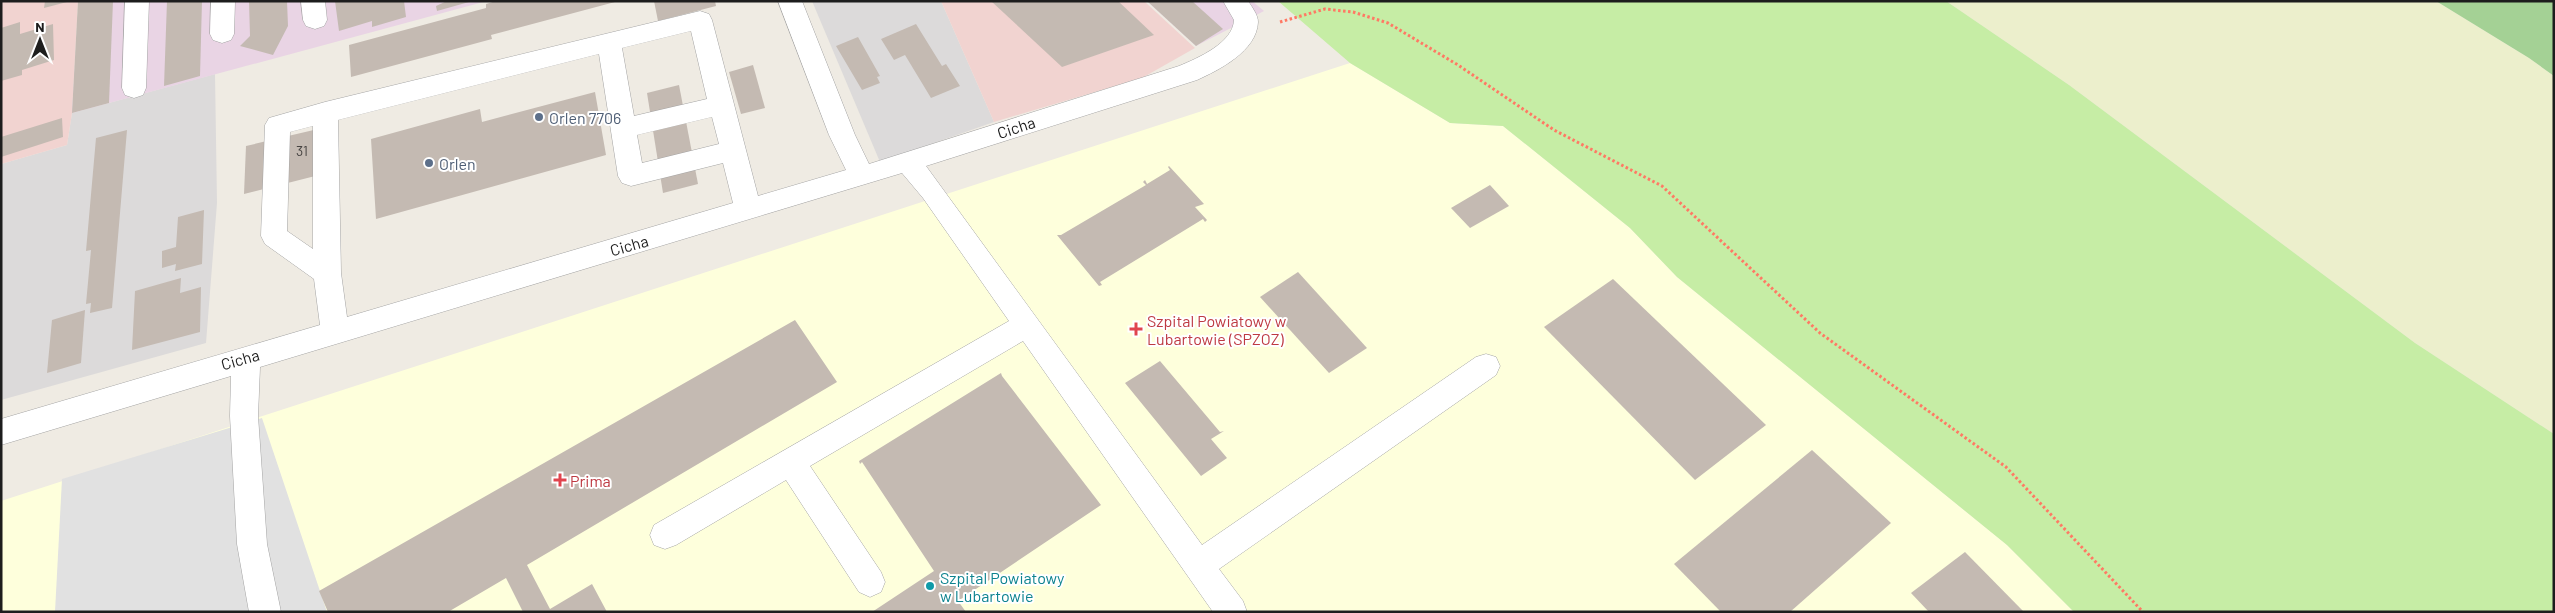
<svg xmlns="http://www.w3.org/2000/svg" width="2555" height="613" font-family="Barlow,sans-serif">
  <rect width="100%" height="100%" fill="#efebe3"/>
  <g fill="#dcdada">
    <polygon points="812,1 941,1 994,122 880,162"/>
    <polygon points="215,74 217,203 206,343 1,400 1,164 67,145 72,113"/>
  </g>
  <g fill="#f1d3d0">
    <polygon points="1,1 78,1 72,113 67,145 1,164"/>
    <polygon points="941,1 1144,1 1195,48 1142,78 994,122"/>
  </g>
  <g fill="#e9d4e4">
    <polygon points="79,1 487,1 72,113"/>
    <polygon points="1147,1 1252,1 1264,11 1196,46"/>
  </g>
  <polygon fill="#feffdc" points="1350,63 1450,123 1503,126 1630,228 1677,277 2007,545 2074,612 1,612 1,501"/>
  <polygon fill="#ecefcc" points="1946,1 2436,1 2529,58 2554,76 2554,434 2415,343 2069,85"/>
  <polygon fill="#c6eda5" points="1278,1 1946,1 2069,85 2415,343 2554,434 2554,612 2074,612 2007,545 1677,277 1630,228 1503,126 1450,123 1350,63"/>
  <polygon fill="#a4d195" points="2436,1 2554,1 2554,76 2529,58"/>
  <polygon fill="#e1e1e1" points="262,418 327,612 55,612 62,479"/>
  <g fill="#c4bab2">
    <polygon points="45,1 67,1 67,2 44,8"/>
    <polygon points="78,1 113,1 109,103 72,113"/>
    <polygon points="167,1 202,1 200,76 164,86"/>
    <polygon points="249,1 287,1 288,26 273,55 240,46 250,36"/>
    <polygon points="335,1 404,1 406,17 372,27 372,21 339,31"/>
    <polygon points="447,1 469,1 469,2 437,11 436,6"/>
    <polygon points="496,1 615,2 491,35 492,39 351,77 349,45 486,8 486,4"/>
    <polygon points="654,1 715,1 716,6 658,21"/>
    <polygon points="991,1 1118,1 1154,35 1062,67"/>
    <polygon points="1147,1 1192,1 1223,29 1196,46"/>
    <polygon points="20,22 20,34 53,24 54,60 22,70 22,75 1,81 1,28"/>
    <polygon points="916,24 942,66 946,64 960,86 931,98 905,55 894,60 881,39"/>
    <polygon points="858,37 880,76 877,77 880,83 862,90 836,46"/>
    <polygon points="753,65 765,108 741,114 729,72"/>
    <polygon points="679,85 698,184 663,193 647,93"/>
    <polygon points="595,92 606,155 376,219 371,139 480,109 482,122"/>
    <polygon points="62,118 63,137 1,157 1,137"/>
    <polygon points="335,125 335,171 244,194 246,146"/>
    <polygon points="127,130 112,308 90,313 91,303 86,304 91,250 86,251 96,138"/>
    <polygon points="1169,166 1204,204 1195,207 1207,220 1205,222 1203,219 1100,282 1102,285 1099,286 1057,235 1061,235 1146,185 1143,182 1145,180 1147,184 1170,170 1168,167"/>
    <polygon points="1490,185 1509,206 1470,228 1451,208"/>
    <polygon points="204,210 202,264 175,271 176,264 162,268 162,251 176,247 178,217"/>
    <polygon points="1298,272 1367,348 1329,373 1260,297"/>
    <polygon points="181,278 180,293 201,287 200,332 132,350 135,291"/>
    <polygon points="1613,279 1766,425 1695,480 1544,327"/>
    <polygon points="85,310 81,363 47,373 52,320"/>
    <polygon points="795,320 837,382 527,565 550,609 592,584 607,612 523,612 506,578 448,612 328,612 319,591"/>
    <polygon points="1160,361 1220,432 1224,431 1211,439 1227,458 1201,476 1125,383"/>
    <polygon points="1001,373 1002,376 1101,505 958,601 966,612 872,612 934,571 862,462 860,464 859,461"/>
    <polygon points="1812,450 1891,523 1790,612 1721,612 1674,564"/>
    <polygon points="1965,552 2024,612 1929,612 1911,593"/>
  </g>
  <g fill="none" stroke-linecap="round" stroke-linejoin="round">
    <defs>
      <g id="minor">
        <polygon points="125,1 149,1 146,88 143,95 134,98 125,95 122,88"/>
        <polygon points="211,1 235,1 234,34 231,40 222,43 213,40 210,34"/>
        <polygon points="301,1 325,1 327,20 324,26 315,29 306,26 303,20"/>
        <path d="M778 1H802L855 135 869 164 1179 66C1198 58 1233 43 1234 20L1223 1H1248C1252 7 1258 15 1258 22 1257 51 1219 70 1197 80L926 166 1202 545 1476 357 1486 354 1496 357 1500 366 1496 375 1219 569 1243 601 1247 612H1213L1023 341 810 466 881 572 885 582 881 592 870 597 859 592 786 480 676 545 665 549 654 545 650 535 654 525 1009 321 923 198 902 173 260 367 258 416 267 544 281 612H249L237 544 230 416 231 376 1 445V419L320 325 314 279 265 244 261 236 265 125 269 118 325 102 700 11 709 14 712 20 758 196 846 170 829 135ZM691 31 707 99 634 116 622 48ZM599 54 618 176 622 183 631 186 723 163 733 203 347 317 341 273 338 120ZM712 117 719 144 642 163 637 135ZM313 126V249L287 231 290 132Z"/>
      </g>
    </defs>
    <use href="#minor" stroke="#a4a4a4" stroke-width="1"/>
    <polyline stroke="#ff7964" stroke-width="3" stroke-dasharray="2.5 2.5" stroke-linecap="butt" points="1280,22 1325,9 1353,12 1388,23 1458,65 1554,130 1662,186 1820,333 2006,467 2143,612"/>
    <use href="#minor" fill="#fff" fill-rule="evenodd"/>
  </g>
  <g fill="#5c6f8a" stroke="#fff" stroke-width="2">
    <circle cx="539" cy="117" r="5"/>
    <circle cx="429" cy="163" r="5"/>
  </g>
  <g fill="#e0444e" stroke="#fff" stroke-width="2">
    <path d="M1133.5 321.5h5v5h5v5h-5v5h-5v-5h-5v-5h5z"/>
    <path d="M557.5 472.5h5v5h5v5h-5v5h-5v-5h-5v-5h5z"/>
  </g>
  <circle fill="#0f9aa8" stroke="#fff" stroke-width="2" cx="930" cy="586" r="5"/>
  <g text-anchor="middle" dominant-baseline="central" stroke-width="4" stroke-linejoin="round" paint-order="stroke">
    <g font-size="14" fill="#474442">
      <text x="302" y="150">31</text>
    </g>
    <g font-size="16" fill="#4e5e75" stroke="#fff" text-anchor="start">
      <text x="549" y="117">Orlen 7706</text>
      <text x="439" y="163">Orlen</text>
    </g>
    <g font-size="16" fill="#1d1d1d" stroke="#fff">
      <text transform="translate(1016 127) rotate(-18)">Cicha</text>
      <text transform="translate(629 245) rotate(-16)">Cicha</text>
      <text transform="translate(240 359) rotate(-16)">Cicha</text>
    </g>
    <g font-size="16" fill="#be3a42" stroke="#fff" text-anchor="start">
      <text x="1147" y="320">Szpital Powiatowy w<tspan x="1147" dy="18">Lubartowie (SPZOZ)</tspan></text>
      <text x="570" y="480">Prima</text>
    </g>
    <g font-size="16" fill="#0d838f" stroke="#fff" text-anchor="start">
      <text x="940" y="577">Szpital Powiatowy<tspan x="940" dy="18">w Lubartowie</tspan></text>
    </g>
  </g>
  <rect width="2555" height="613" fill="none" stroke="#1d1d1d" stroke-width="5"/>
  <g transform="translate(40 40)" stroke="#ffffff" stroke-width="4" paint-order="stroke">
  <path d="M0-4L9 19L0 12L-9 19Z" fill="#1d1d1d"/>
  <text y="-8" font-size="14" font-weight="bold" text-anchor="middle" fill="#1d1d1d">N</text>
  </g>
</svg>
